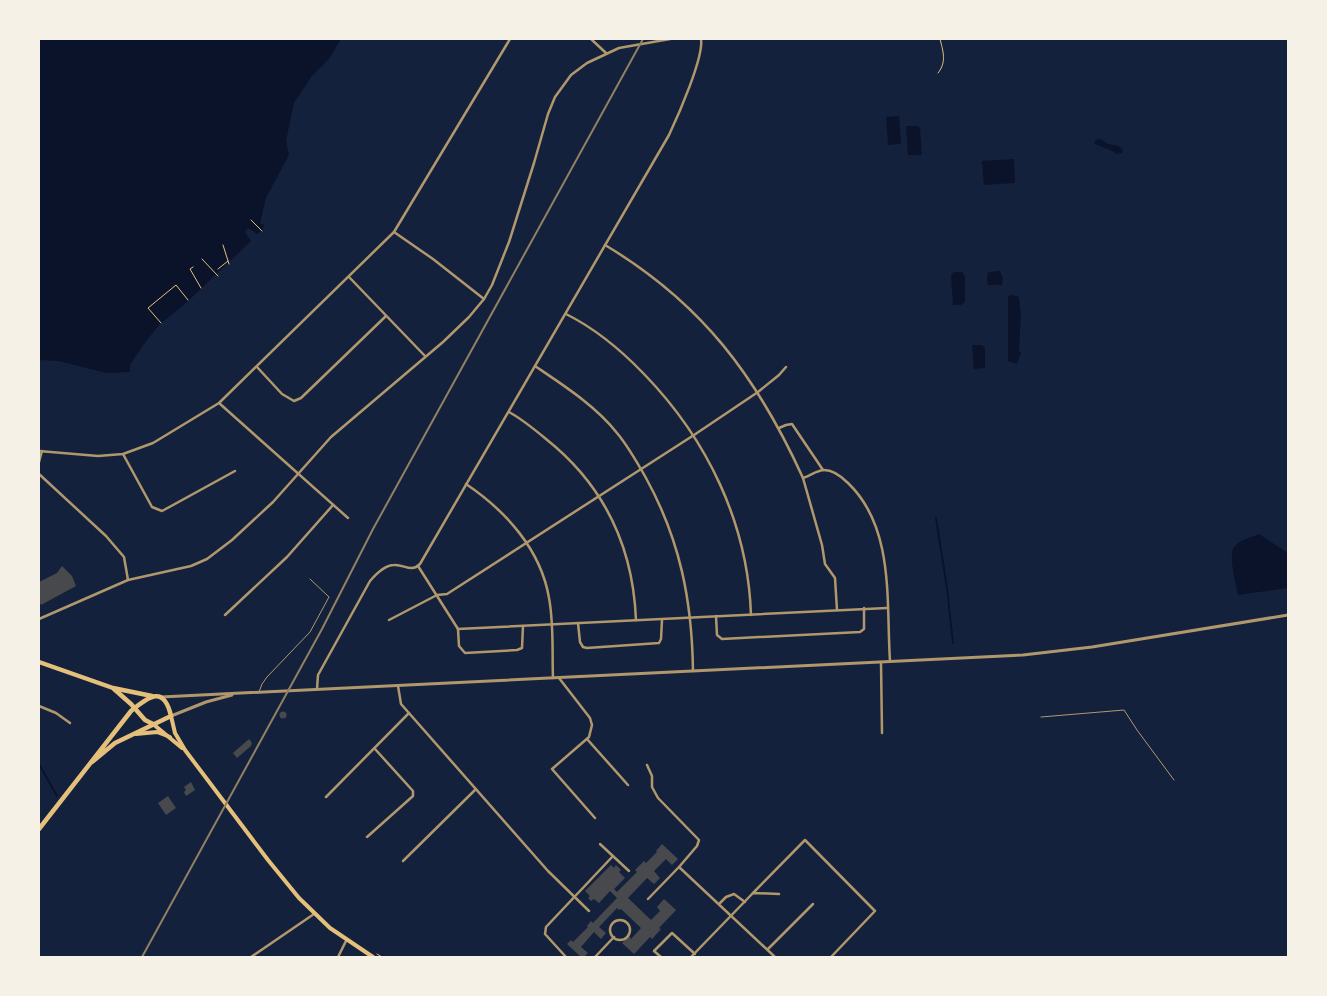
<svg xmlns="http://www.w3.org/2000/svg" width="1327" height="996" font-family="Arial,sans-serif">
  <rect width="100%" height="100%" fill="#14213d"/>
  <g fill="#0b132b">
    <polygon points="39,39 341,39 329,59 312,76 294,103 286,141 289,155 266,198 260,223 264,225 262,231 257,234 248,228 245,232 251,241 185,304 159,325 144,344 130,365 130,372 106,373 58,361 39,360"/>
    <polygon points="899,116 901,144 888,145 886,117"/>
    <polygon points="906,126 918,126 920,128 922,155 908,155"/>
    <path d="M1099 139C1102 140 1104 141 1106 143 1113 146 1119 143 1123 151L1122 153 1116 154C1110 148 1101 148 1094 143L1096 140Z"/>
    <polygon points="1014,159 1015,183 984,185 982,161"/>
    <polygon points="1000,271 1003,278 1002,285 988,285 987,279 988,272"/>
    <polygon points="954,272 962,272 965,277 965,302 961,305 953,305 951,275"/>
    <polygon points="1013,295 1019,297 1021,314 1019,350 1021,353 1017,364 1008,361 1008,296"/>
    <polygon points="972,345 982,345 985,348 985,368 974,369"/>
    <path d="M1259 534 1288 553V588L1238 595C1236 585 1228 555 1234 547 1239 540 1252 537 1259 534Z"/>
  </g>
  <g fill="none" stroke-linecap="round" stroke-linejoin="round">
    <g stroke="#0b132b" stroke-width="2">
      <polyline points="936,518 947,588 953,643"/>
      <polyline points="39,764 57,796"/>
    </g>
  </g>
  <g fill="#48494c">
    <polygon points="62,566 72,576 76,586 41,605 39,601 39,582 57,573"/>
    <circle cx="283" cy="715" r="3.5"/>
    <polygon points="249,739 252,743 251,746 237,758 233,753"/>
    <polygon points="191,782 195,790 186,796 184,792 186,790 184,787"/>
    <polygon points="168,796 176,808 166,815 158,803"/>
    <polygon points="662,844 678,859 672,865 666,859 654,871 660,878 654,884 647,878 628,898 651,920 660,911 657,907 664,899 676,910 659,928 661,929 652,939 650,937 634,954 622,943 629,936 631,939 641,928 621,909 619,910 617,908 599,927 606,933 601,939 594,932 581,947 588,953 584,957 581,957 567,944 571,940 573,942 588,927 587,926 591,921 593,923 617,898 610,891 599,903 594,899 591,901 588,898 590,896 585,891 611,865 614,868 616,865 621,870 619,872 625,878 614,889 617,892 637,872 635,870 644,861 646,863 657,852 656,851"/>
  </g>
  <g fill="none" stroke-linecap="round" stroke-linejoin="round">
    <g stroke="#e5c07b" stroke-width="1">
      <path d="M938 73C947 62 943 51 940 39"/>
      <polyline points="251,220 262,231"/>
      <polyline points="223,245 229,264"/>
      <polyline points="202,259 218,276"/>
      <polyline points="193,267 190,269 201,288"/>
      <polyline points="218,269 228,261"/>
      <polyline points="161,323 148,308 176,285 188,300"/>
      <polyline points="377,954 382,957"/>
    </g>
    <g stroke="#b1986c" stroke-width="1">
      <polyline points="259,692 262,684 267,677 310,632 329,597 310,579"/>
      <polyline points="1041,717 1124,710 1137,730 1174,780"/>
    </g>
    <g stroke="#b1986c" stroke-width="2.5">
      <polyline points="591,39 606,53"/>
      <polyline points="394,232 433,259 484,299"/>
      <path d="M605 245C702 303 757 377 803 478"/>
      <polyline points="349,277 425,356"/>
      <path d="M566 314C596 329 621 350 644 374 707 439 748 523 751 615"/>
      <path d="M535 366C563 385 596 406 617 433 628 446 637 462 646 478 680 540 692 600 693 671"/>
      <polyline points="257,367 282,394 294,401 301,398 386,316"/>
      <polyline points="219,403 348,518"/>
      <path d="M509 412C522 419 534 429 546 439 605 486 633 546 636 620"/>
      <polyline points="779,428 786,425 792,424 823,470"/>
      <polyline points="39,451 98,456 123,454 153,443 219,403 394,232 510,39"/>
      <polyline points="123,454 152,507 162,511 235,471"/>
      <polyline points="39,462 42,451"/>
      <polyline points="39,474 106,536 124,557 128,580"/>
      <path d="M466 484C506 511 541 550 549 598 554 624 552 652 553 678"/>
      <polyline points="418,566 458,629"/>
      <path d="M837 610 835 578 825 564 822 545 803 478C809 476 818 470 824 470 833 470 842 477 848 483 895 528 886 602 890 661"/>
      <polyline points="225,615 287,557 333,505"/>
      <polyline points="716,616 717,635 722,639 860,632 864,629 864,608"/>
      <polyline points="39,619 128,580 191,566 207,559 232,540 273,502 331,437 443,342 469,317 484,299 492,285 509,242 534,163 548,114 555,97 571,75 587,63 619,48 670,39"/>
      <polyline points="389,620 437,595 447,594 694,435 758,392 779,375 786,367"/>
      <polyline points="578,623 580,642 583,647 587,648 659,643 661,639 662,620"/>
      <polyline points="458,629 887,608"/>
      <polyline points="458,629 459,646 465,653 517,650 522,648 523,626"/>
      <polyline points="881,662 882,733"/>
      <polyline points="559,678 590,718 592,725 589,737 552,769 595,818"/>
      <polyline points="398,686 401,704 548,871 589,911"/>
      <path d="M317 689 318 675 370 581C376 574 385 565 394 565 404 564 411 573 420 564L669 135C678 116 704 57 701 39"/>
      <polyline points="39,706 56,713 70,723"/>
      <polyline points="587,739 628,785"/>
      <polyline points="647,765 652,776 652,787 658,798 699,840 697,846 679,867 775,957"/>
      <polyline points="326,797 409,713"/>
      <polyline points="367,837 413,796 413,791 375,749"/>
      <polyline points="600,844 629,871"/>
      <polyline points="403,861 476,789"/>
      <polyline points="753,893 805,840 875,911 831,957"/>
      <polyline points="648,899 679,867"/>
      <polyline points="720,903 726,897 734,894 745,902"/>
      <circle cx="620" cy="930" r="10"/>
      <polyline points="768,949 813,904"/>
      <polyline points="251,957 314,914"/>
      <polyline points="338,957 346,941"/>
      <polyline points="566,957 545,934 546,927 613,856"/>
      <polyline points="595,957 614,937"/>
      <polyline points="661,957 654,951 672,933 695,954"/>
      <polyline points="691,957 753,893 779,894"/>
    </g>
    <g stroke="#b1986c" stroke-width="3">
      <polyline points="161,697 1023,655 1092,647 1288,615"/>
      <polyline points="171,716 206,702 232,695"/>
    </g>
    <g stroke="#e5c07b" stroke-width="4">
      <polyline points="171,716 175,733 185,750 268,860 299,898 330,928 373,957"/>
      <polyline points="153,724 182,748"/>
      <polyline points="136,734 157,732 170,737"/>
    </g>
    <g stroke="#e5c07b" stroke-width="4.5">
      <polyline points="39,662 113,688 152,696"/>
      <polyline points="114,689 131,704 145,720 153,724"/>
      <path d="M39 829 131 711C149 696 164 685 171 716L115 743 92 762"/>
    </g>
    <polyline stroke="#918062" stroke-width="2" points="142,957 322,629 373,529 643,39"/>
  </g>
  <rect width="1327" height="996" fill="none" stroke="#f6f1e7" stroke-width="80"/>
</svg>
